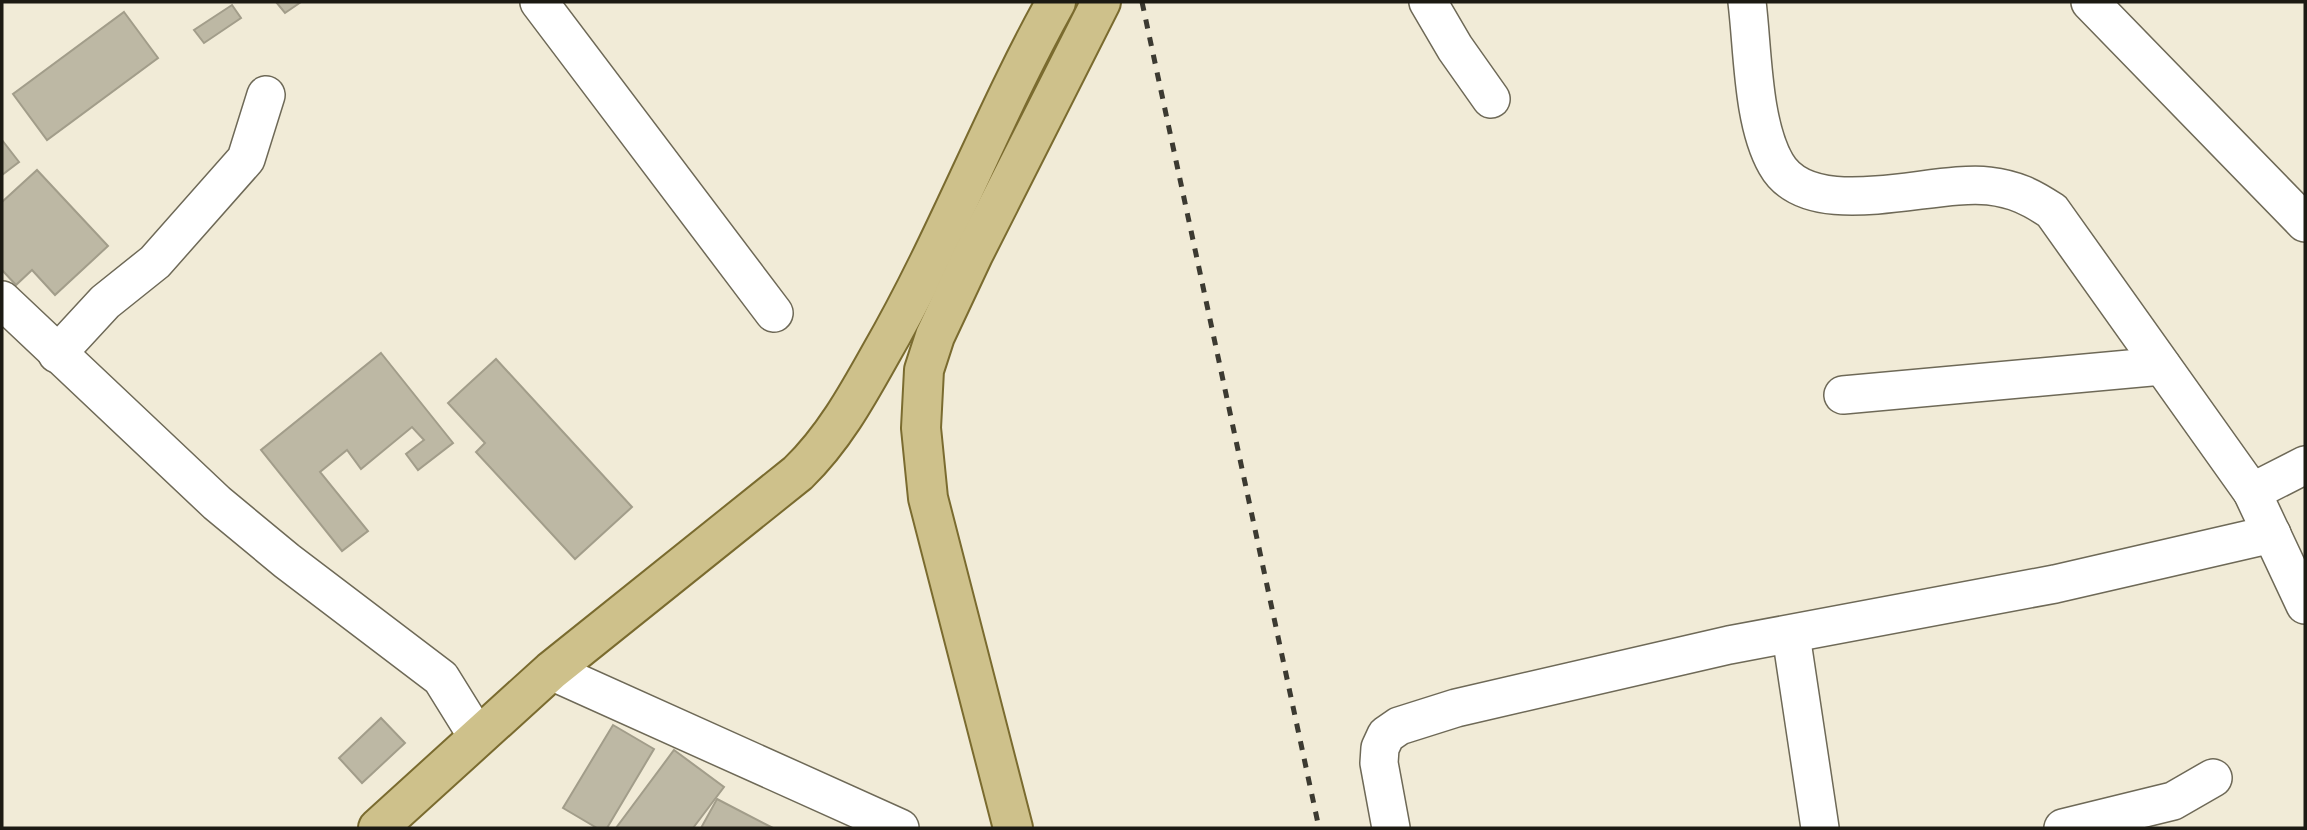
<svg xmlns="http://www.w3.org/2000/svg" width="2307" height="830" font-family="'Exo 2',sans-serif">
  <rect width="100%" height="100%" fill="#f1ebd7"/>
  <g fill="#bdb8a4" stroke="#a29d8a" stroke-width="2">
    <polygon points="276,2 301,2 285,13"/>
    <polygon points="232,5 241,18 204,43 194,30"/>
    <polygon points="124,12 158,58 47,140 13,94"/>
    <polygon points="2,140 19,162 2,175"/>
    <polygon points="37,170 108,246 55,295 32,270 16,285 2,270 2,202"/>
    <polygon points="381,353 453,443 418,470 406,454 424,440 412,427 361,469 347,450 320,472 368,531 342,551 261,450"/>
    <polygon points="496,359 632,507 575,559 476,452 485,443 448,403"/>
    <polygon points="381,718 405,743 362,783 339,758"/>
    <polygon points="613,725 654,749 607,828 597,828 563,808"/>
    <polygon points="674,750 724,787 693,828 616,828"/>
    <polygon points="717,799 773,828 701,828"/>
  </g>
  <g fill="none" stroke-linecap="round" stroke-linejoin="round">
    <defs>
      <g id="minor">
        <polyline points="539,2 774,313"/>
        <polyline points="1428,2 1455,48 1491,99"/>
        <path d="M1747 2C1753 50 1752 122 1776 164 1810 225 1932 179 1989 186 2015 189 2031 197 2052 211L2252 492 2305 605"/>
        <polyline points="2090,2 2305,223"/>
        <polyline points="2,300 217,503 287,561 441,678 477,736"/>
        <polyline points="57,354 105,302 155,262 246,159 266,95"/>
        <polyline points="1843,395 2162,366"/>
        <polyline points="2252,492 2305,465"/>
        <polyline points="1791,635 1820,828"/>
        <polyline points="551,671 900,828"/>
        <polyline points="1391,828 1379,763 1380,748 1386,735 1399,726 1456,708 1729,645 2055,584 2272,534"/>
        <polyline points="2063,828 2173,801 2213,778"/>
      </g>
      <g id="major">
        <path d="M378 828 551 671 798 473C833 439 856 398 880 355 946 241 992 117 1056 2"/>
        <polyline points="1013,828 928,498 921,428 924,370 935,336 973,255 1101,2"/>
      </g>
    </defs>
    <use href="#minor" stroke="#6e6957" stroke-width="40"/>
    <use href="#major" stroke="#7a6b2f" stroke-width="42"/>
    <use href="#minor" stroke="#fff" stroke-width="37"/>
    <use href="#major" stroke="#cec18b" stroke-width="38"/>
    <polyline stroke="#3c3a31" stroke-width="5" stroke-dasharray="9 9" stroke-linecap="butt" points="1142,2 1319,828"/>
  </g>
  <rect width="2307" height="830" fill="none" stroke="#1c1a13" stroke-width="7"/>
</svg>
